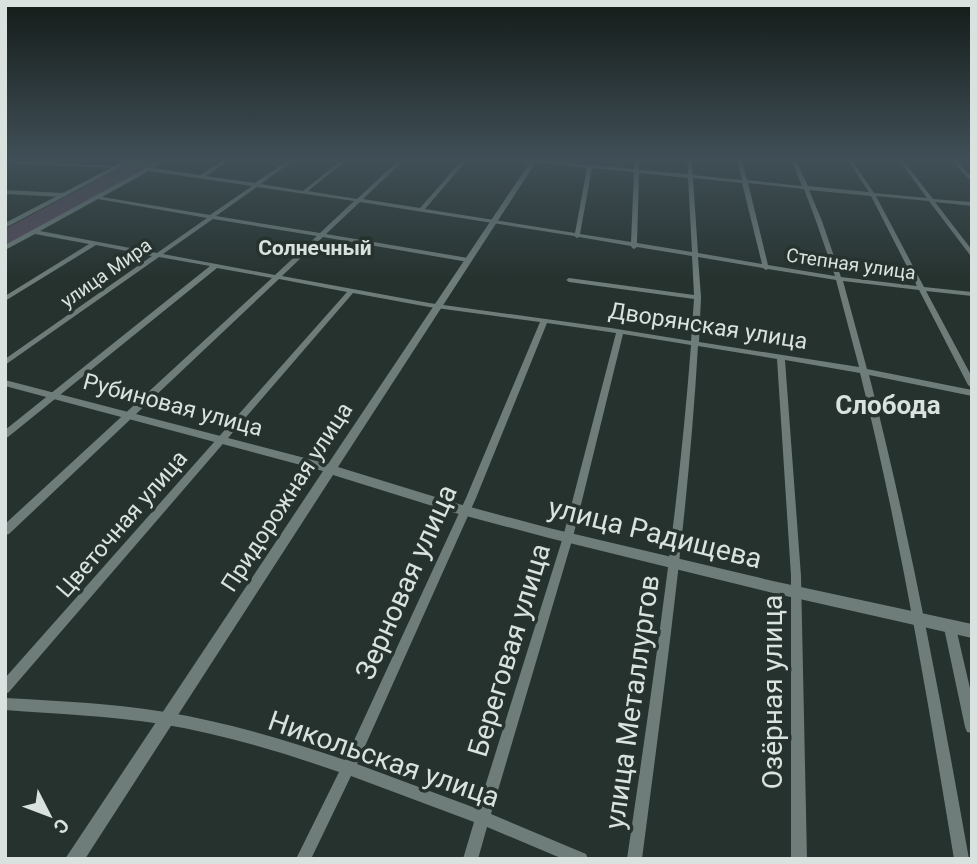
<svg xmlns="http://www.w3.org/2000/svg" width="977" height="864" font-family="Roboto,sans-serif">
  <rect width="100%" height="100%" fill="#25322e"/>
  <polygon fill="#554b5b" points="136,159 163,159 5,247 5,229"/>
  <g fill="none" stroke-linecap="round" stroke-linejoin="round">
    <g fill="#6e7d79" fill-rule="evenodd">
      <path d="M163 159H168L153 168 200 175 226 159H231L206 176 255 183 290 159H295L261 184 303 191 343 159H348L308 191 357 199 400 159H405L363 199 420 208 463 159H468L425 209 575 233 587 168 515 160 513 159H529L588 165 590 164 592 165 634 169 635 159H639V170L688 174 687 159H691L693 175 742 180 737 159H741L747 180 802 186 791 159H795L808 186 869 192 847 159H851L874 193 927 198 898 159H902L933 199 972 202V206L935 202 972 250V256L970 255 929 201 876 196 924 287 972 292V296L926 291 972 377V388L968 385 919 290 843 281 867 369 972 390V396L869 375C910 534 940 697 969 859H954C927 696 900 533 860 373L785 360 801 576 807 859H791V576L777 359 698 346C688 518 664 688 642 859H627C652 688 678 517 691 345L623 334 573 537 491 814 586 854 588 859H563L487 827 478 859H463L474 822 351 776 311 859H296L339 772C281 752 222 734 161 724 110 716 57 714 5 710V698C58 701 112 703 165 712 226 722 286 740 345 760L466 498 540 322 429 307 353 293 9 692 5 694V678L347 292 279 279 9 534 5 535V524L272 278 217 268 8 437 5 438V430L210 266 159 257 5 365V359L152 256 96 245 5 301V296L89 244 35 234 5 250V245ZM592 168 634 172 631 242 580 234ZM149 171 252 186 210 215 102 197ZM639 173 688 178 692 252 637 243ZM693 178 742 183 762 264 698 253ZM748 183 804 189 816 221 835 276 768 265ZM257 187 354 201 320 233 216 216ZM809 190 871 196 917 286 841 277 822 221ZM98 199 207 218 157 253 40 231ZM360 202 574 236 577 238 579 237 631 246 632 248 634 249 637 247 692 256 694 295 569 278 566 280 569 282 694 299 691 341 611 328 429 303 282 276 323 237 468 262 471 260 468 258 326 234ZM213 219 317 236 275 275 163 254ZM698 257 763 268 766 270 768 269 836 280 859 367 699 342 701 297ZM547 323 616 333 563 537 478 809 357 764 476 498Z"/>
      <polygon points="950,159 955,159 972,178 972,182"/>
      <polygon points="5,161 116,166 118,167 116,168 5,163"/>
      <polygon points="5,190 64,193 67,195 64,197 5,194"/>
      <polygon points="950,622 954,624 956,628 972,697 972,733 967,732 965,727 944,628 946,624"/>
    </g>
    <g fill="#6e7d79" fill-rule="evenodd">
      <polygon points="128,159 135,159 5,228 5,223"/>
      <polygon points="532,159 538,159 338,467 455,503 549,528 773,581 972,624 972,638 773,593 549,538 455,513 333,475 85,859 65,859 323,471 5,386 5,380 328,464"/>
    </g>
  </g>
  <linearGradient id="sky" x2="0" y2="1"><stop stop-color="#141c19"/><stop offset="0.57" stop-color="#404f57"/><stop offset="1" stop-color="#404f57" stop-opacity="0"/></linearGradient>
  <rect width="977" height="280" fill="url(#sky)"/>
  <g text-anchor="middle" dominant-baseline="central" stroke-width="7" stroke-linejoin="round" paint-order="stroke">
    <g font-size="19" fill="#dae2df" stroke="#25322e">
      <text transform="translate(851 264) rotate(8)">Степная улица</text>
      <text transform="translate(106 273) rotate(-35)">улица Мира</text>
    </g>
    <g font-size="21" font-weight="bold" fill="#dae2df" stroke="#25322e">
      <text x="315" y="248">Солнечный</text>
    </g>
    <g font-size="23" fill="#dae2df" stroke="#25322e">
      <text transform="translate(708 326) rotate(9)">Дворянская улица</text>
      <text transform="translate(173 405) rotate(15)">Рубиновая улица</text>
      <text transform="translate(287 497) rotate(-57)">Придорожная улица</text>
      <text transform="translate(122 524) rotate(-49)">Цветочная улица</text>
    </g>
    <g font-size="26" font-weight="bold" fill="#dae2df" stroke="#25322e">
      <text x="888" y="405">Слобода</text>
    </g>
    <g font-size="28" fill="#dae2df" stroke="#25322e">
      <text transform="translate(655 533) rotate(14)">улица Радищева</text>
      <text transform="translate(406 582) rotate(-66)">Зерновая улица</text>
      <text transform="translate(509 650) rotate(-73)">Береговая улица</text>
      <text transform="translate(772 692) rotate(-90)">Озёрная улица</text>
      <text transform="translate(632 702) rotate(-82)">улица Металлургов</text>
      <text transform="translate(384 759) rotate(19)">Никольская улица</text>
    </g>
  </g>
  <rect width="977" height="864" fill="none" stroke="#dae2df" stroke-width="14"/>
  <g transform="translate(49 815) rotate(132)" stroke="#25322e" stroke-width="5" paint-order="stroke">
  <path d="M0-5L12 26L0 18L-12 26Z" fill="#dae2df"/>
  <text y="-10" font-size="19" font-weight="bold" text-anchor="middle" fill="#dae2df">С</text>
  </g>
</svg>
